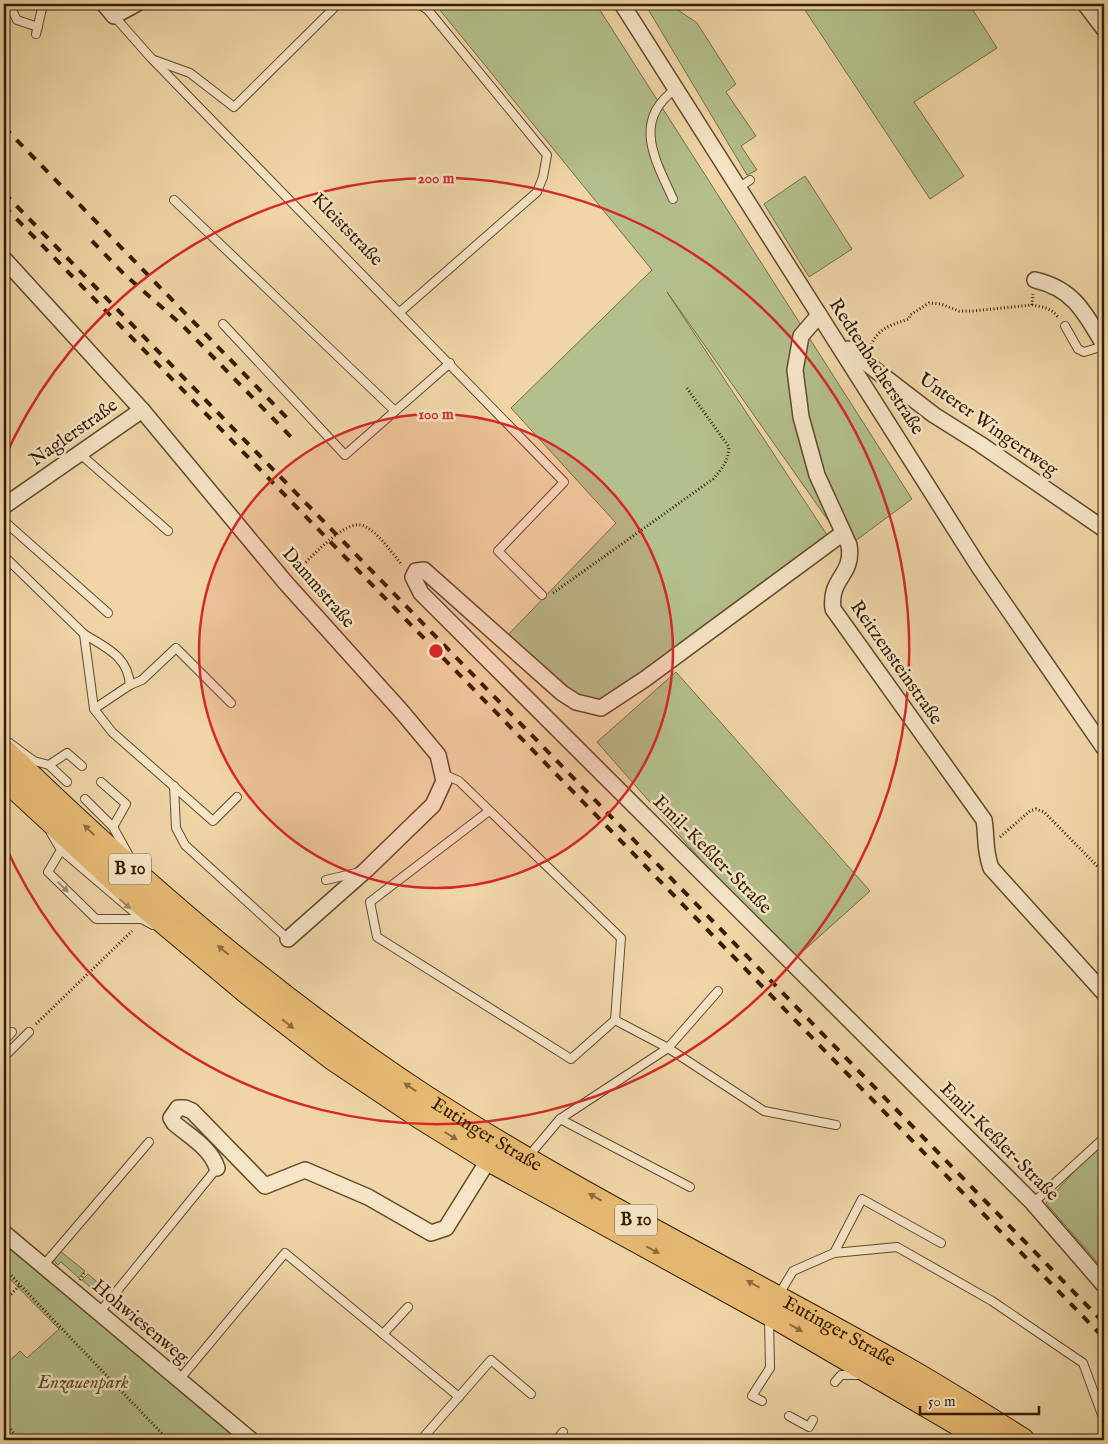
<svg xmlns="http://www.w3.org/2000/svg" width="1108" height="1444" font-family="'IM FELL English',serif">
  <rect width="100%" height="100%" fill="#f0d6a7"/>
  <filter id="stains"><feTurbulence type="fractalNoise" baseFrequency=".004" numOctaves="4"/><feColorMatrix values="0 0 0 0 .2 0 0 0 0 .09 0 0 0 0 .02 0 0 0 .5 -.17"/></filter>
  <radialGradient id="worn" r=".72"><stop offset=".6" stop-color="#630" stop-opacity="0"/><stop offset="1" stop-color="#630" stop-opacity=".3"/></radialGradient>
  <g fill="#b3bf8c" stroke="#746e48">
    <polygon points="435,4 596,4 912,499 847,547 667,292 829,538 601,708 576,702 502,641 616,523 511,408 652,270"/>
    <polygon points="645,4 669,4 697,23 736,84 726,92 756,136 741,146 757,170 747,175"/>
    <polygon points="801,4 969,4 997,48 914,102 964,176 930,199"/>
    <polygon points="805,176 852,249 809,277 764,204"/>
    <polygon points="676,672 870,891 791,962 597,742"/>
    <polygon points="1104,1138 1104,1270 1046,1203"/>
    <polygon points="4,1242 242,1440 4,1440 4,1366 20,1351 27,1358 59,1329 4,1273"/>
    <polygon points="60,1251 85,1271 79,1278 61,1262 58,1265 54,1261"/>
    <polygon points="88,1274 110,1293 102,1297 82,1280"/>
    <polygon points="120,1292 124,1294 120,1301 162,1344 185,1363 181,1365 115,1303"/>
  </g>
  <g fill="none" stroke-linecap="round" stroke-linejoin="round">
    <defs>
      <g id="service">
        <polyline points="9,4 17,20 38,27"/>
        <polyline points="114,16 152,59 564,482 498,551 542,595"/>
        <polyline points="36,34 43,4"/>
        <polyline points="154,60 190,73 234,107 338,4"/>
        <polyline points="740,187 750,180"/>
        <path d="M673 199C655 159 631 120 677 88"/>
        <polyline points="174,200 395,411"/>
        <polyline points="400,312 537,192 543,177 547,155 428,10 419,4"/>
        <polyline points="223,324 345,455 450,363"/>
        <polyline points="1065,326 1078,349 1084,352 1104,346"/>
        <polyline points="79,453 168,531"/>
        <polyline points="4,521 108,613"/>
        <polyline points="4,556 84,634 94,709 112,732 213,821 237,797"/>
        <path d="M84 634C106 648 128 656 130 685L94 709"/>
        <polyline points="130,685 142,680 176,648 231,703"/>
        <polyline points="4,739 34,761 49,765 67,782"/>
        <polyline points="49,765 67,753 82,766"/>
        <polyline points="443,774 459,781 621,938 615,1020 571,1059 377,937 370,902 489,811"/>
        <polyline points="101,782 126,804 113,827"/>
        <polyline points="174,786 176,828 185,845 288,939"/>
        <polyline points="85,799 113,827 128,854"/>
        <polyline points="51,833 61,850 48,872 96,919 142,919 153,925"/>
        <polyline points="61,850 142,919"/>
        <polyline points="326,880 360,872"/>
        <polyline points="615,1020 668,1048 764,1111 836,1125"/>
        <polyline points="4,1041 12,1032"/>
        <polyline points="4,1057 29,1032"/>
        <polyline points="560,1119 690,1187"/>
        <polyline points="527,1158 560,1119 668,1048 718,991"/>
        <polyline points="1033,1203 1104,1138"/>
        <polyline points="834,1253 862,1199 941,1243"/>
        <polyline points="43,1266 149,1142"/>
        <polyline points="778,1296 793,1271 834,1253 897,1247 992,1301 1083,1363 1104,1420"/>
        <polyline points="99,1313 217,1168"/>
        <polyline points="383,1334 408,1307"/>
        <polyline points="179,1380 285,1253 459,1397"/>
        <polyline points="835,1382 841,1375 862,1375"/>
        <polyline points="762,1401 752,1396 770,1368 769,1318"/>
        <polyline points="789,1416 809,1427 813,1420"/>
        <polyline points="421,1440 491,1360 531,1394"/>
        <polyline points="557,1440 563,1432"/>
      </g>
      <g id="minor">
        <polyline points="104,4 114,16 136,4"/>
        <polyline points="622,4 979,567 1104,748"/>
        <polyline points="1085,4 1104,29"/>
        <polyline points="4,259 142,410 285,582 402,712 438,755 444,781 433,805 366,870 288,939"/>
        <path d="M1035 280C1074 289 1085 313 1104 345"/>
        <path d="M819 315 801 336 795 370 801 417 817 475 849 545C854 576 829 577 833 609L984 820C987 838 984 849 991 868L1104 993"/>
        <polyline points="848,349 934,415 980,444 1104,529"/>
        <polyline points="4,506 142,410"/>
        <polyline points="843,533 645,679 601,708 576,702 562,693 424,570 416,571 413,577 421,593 1033,1203 1104,1285"/>
        <path d="M217 1168C211 1148 189 1136 174 1123L171 1118 178 1108H185L192 1111 265 1186 305 1170 368 1197 431 1233 446 1228 489 1159"/>
        <polyline points="4,1233 251,1440"/>
      </g>
      <g id="primary">
        <path id="s1" d="M4 751C133 876 268 994 420 1094 575 1195 744 1277 906 1369 945 1391 983 1416 1022 1440"/>
        <polyline points="4,777 125,889 250,994 333,1058 421,1117 489,1159 769,1313 987,1440"/>
      </g>
    </defs>
    <use href="#service" stroke="#634a2c" stroke-width="10"/>
    <use href="#minor" stroke="#634a2c" stroke-width="18"/>
    <use href="#primary" stroke="#341c03" stroke-width="26"/>
    <g stroke="#341c03" stroke-width="3" stroke-dasharray="1 2.5" stroke-linecap="butt">
      <polyline points="686,4 687,4"/>
      <polyline points="1032,305 1033,294"/>
      <path d="M870 348C877 328 891 325 909 319L910 315 929 303 941 304 959 311H973L1032 305C1043 307 1051 308 1058 317"/>
      <path d="M296 572C309 560 346 517 364 526 379 533 392 553 402 565"/>
      <path d="M553 593 713 479C723 468 728 461 729 447L686 387"/>
      <polyline points="1000,837 1030,811 1036,809 1044,812 1104,873"/>
      <polyline points="36,1024 132,931"/>
      <polyline points="4,1268 168,1440"/>
      <polyline points="80,1280 85,1272"/>
      <polyline points="4,1302 20,1285"/>
      <polyline points="4,1421 19,1440"/>
    </g>
    <use href="#service" stroke="#f5e4c6" stroke-width="8"/>
    <use href="#minor" stroke="#f5e4c6" stroke-width="15"/>
    <use href="#primary" stroke="#e8bb74" stroke-width="24"/>
    <g stroke="#341c03" stroke-width="4" stroke-dasharray="9 9" stroke-linecap="butt">
      <polyline points="4,127 291,422"/>
      <polyline points="4,152 6,155"/>
      <polyline points="4,193 1104,1323"/>
      <polyline points="4,206 1104,1338"/>
      <polyline points="92,241 124,274 182,325 293,439"/>
    </g>
  </g>
  <defs><path id="oneway-solid" d="M-6-.8H1V-3.2L6.5 0L1 3.2V.8H-6Z" transform="scale(1.25)"/></defs>
  <g fill="#8e6c3c">
    <use href="#oneway-solid" transform="translate(89 830) rotate(-136)"/>
    <use href="#oneway-solid" transform="translate(223 950) rotate(-140)"/>
    <use href="#oneway-solid" transform="translate(288 1024) rotate(38)"/>
    <use href="#oneway-solid" transform="translate(410 1087) rotate(-146)"/>
    <use href="#oneway-solid" transform="translate(451 1136) rotate(32)"/>
    <use href="#oneway-solid" transform="translate(595 1197) rotate(-151)"/>
    <use href="#oneway-solid" transform="translate(653 1250) rotate(28)"/>
    <use href="#oneway-solid" transform="translate(753 1284) rotate(-151)"/>
    <use href="#oneway-solid" transform="translate(796 1328) rotate(30)"/>
  </g>
  <g fill="#9e8a6e">
    <use href="#oneway-solid" transform="translate(63 887) rotate(44)"/>
    <use href="#oneway-solid" transform="translate(125 904) rotate(41)"/>
  </g>
  <circle cx="436" cy="651" r="237" fill="#d62828" fill-opacity=".12"/>
  <g fill="none" stroke="#d62828" stroke-width="2.5">
    <circle cx="436" cy="651" r="237"/>
    <path d="M4 459A473 473 0 1 1 4 843"/>
  </g>
  <g text-anchor="middle" dominant-baseline="central" stroke-width="5" stroke-linejoin="round" paint-order="stroke">
    <g fill="#f5e4c6" stroke="#6e583e" stroke-width="1">
      <rect x="109" y="853.5" width="42" height="31" rx="4"/>
      <rect x="615" y="1204.5" width="42" height="31" rx="4"/>
    </g>
    <g font-size="18" font-weight="bold" fill="#341c03">
      <text x="130" y="869">B 10</text>
      <text x="636" y="1220">B 10</text>
    </g>
    <g font-size="19" fill="#341c03" stroke="#f5e4c6">
      <text transform="translate(347 230) rotate(46)">Kleiststraße</text>
      <text transform="translate(876 367) rotate(57)">Redtenbacherstraße</text>
      <text transform="translate(988 425) rotate(35)">Unterer Wingertweg</text>
      <text transform="translate(74 433) rotate(-35)">Naglerstraße</text>
      <text transform="translate(318 588) rotate(49)">Dammstraße</text>
      <text transform="translate(896 663) rotate(55)">Reitzensteinstraße</text>
      <text transform="translate(712 855) rotate(45)">Emil-Keßler-Straße</text>
      <text stroke="none"><textPath href="#s1" startOffset="618">Eutinger Straße</textPath></text>
      <text transform="translate(999 1142) rotate(45)">Emil-Keßler-Straße</text>
      <text transform="translate(140 1322) rotate(40)">Hohwiesenweg</text>
      <text stroke="none"><textPath href="#s1" startOffset="1022">Eutinger Straße</textPath></text>
    </g>
    <g font-size="19" font-style="italic" fill="#5a4d2c" stroke="#f5e4c6">
      <text x="83" y="1383">Enzauenpark</text>
    </g>
  </g>
  <circle cx="436" cy="651" r="8" fill="#d62828" stroke="#f5e4c6" stroke-width="2.5"/>
  <g font-size="15" text-anchor="middle" font-weight="bold" fill="#d62828" stroke="#f5e4c6" stroke-width="5" stroke-linejoin="round" paint-order="stroke">
    <text x="436" y="183">200 m</text>
    <text x="436" y="419">100 m</text>
  </g>
  <rect width="1108" height="1444" fill="none" stroke="#f0d6a7" stroke-width="20"/>
  <rect x="5" y="5" width="1098" height="1434" fill="none" stroke="#341c03" stroke-width="2.5"/>
  <rect x="10" y="10" width="1088" height="1424" fill="none" stroke="#341c03"/>
  <path d="M920 1406v8h119v-8" fill="none" stroke="#341c03" stroke-width="2.5"/>
  <text x="928" y="1406" font-size="15" fill="#341c03" stroke="#f5e4c6" stroke-width="4" paint-order="stroke">50 m</text>
  <rect width="100%" height="100%" filter="url(#stains)"/>
  <rect width="100%" height="100%" fill="url(#worn)"/>
</svg>
